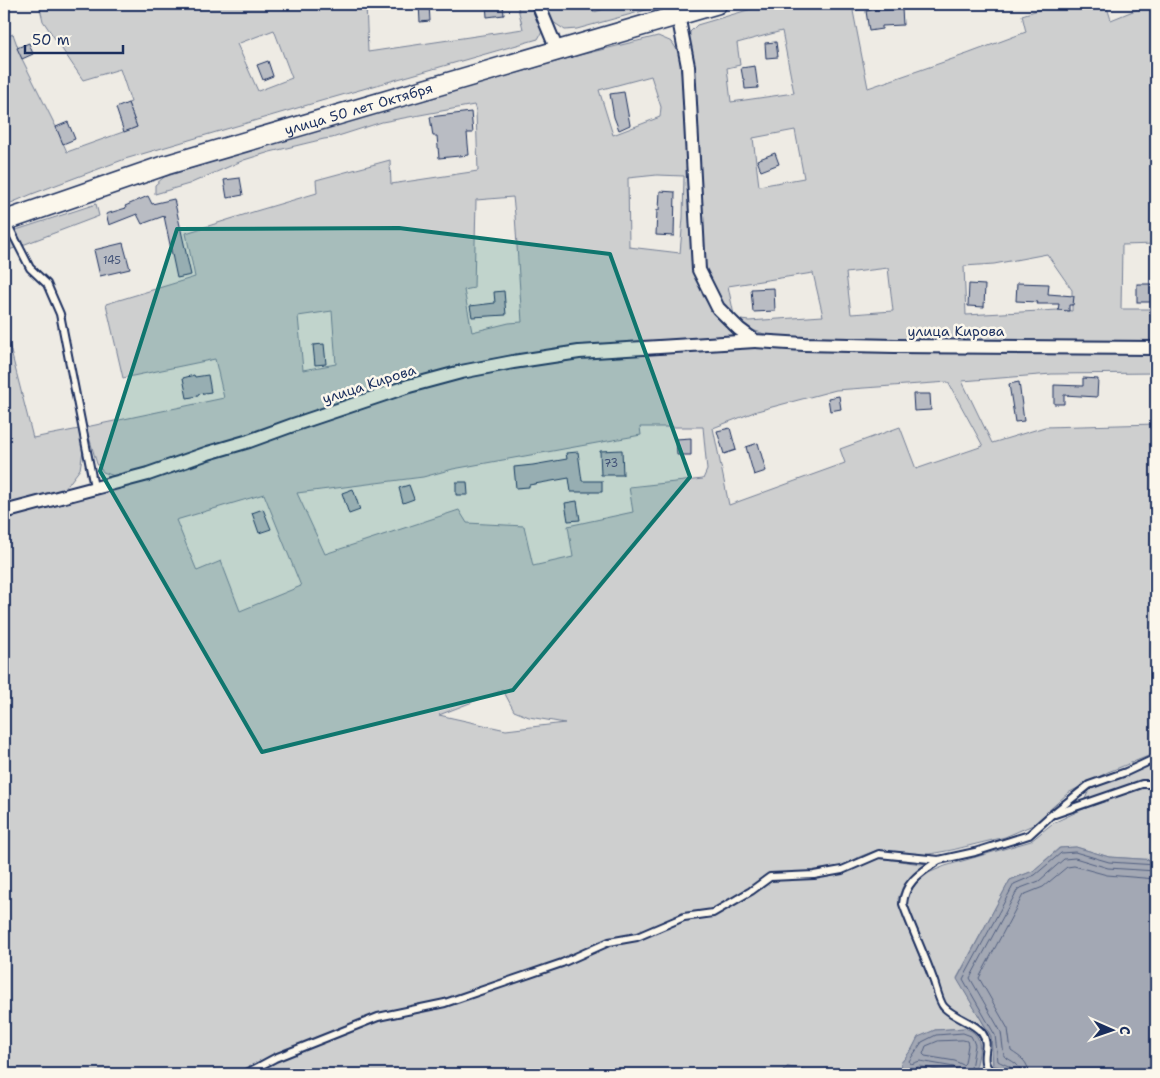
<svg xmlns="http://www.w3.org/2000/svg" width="1160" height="1078" font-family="'Shantell Sans',sans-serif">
  <rect width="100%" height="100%" fill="#eeebe4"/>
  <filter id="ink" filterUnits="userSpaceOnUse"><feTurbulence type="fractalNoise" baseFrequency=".02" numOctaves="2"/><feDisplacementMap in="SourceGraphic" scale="10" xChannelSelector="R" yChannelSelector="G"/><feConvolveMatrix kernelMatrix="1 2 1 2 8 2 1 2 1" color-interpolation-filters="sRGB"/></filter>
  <g filter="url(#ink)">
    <g fill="#cecfcf" stroke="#747f96" fill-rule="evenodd">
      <path d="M39 4H366L368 52 523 29 517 4H534L541 21 542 32 538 39 321 101 125 159 32 194 4 206V38L13 34 22 59 56 127 67 152 137 127 128 103 131 102 120 69 83 80 43 21ZM274 30 292 78 258 91 237 44Z"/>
      <polygon points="541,4 591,4 594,12 621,4 668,4 577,29 565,30 553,22"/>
      <path d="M768 4H806L807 7 816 4H878L853 11 868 88 967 54 1026 32 1022 15 1057 4H1106L1111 20 1150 4H1156V244L1122 245 1121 309H1156V343H949L777 338 749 329 726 314 703 268 700 162 695 85 689 47 690 32 697 25ZM782 31 794 93 731 102 727 68 740 65 737 43ZM795 130 804 178 759 186 753 138ZM1047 254 1072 290V311L1058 310 966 315 964 266 994 264ZM888 268 893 311 851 314 846 273ZM813 273 823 316 749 321 741 320 734 315 728 286Z"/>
      <path d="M658 36 672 42 679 53 688 134 690 230 695 272 703 296 717 316 735 334 738 339 463 367 133 474 117 477 103 472 97 464 86 427 224 398 215 359 123 378 106 304 195 277 186 233 256 211 317 193 316 180 390 160 391 184 478 171 476 111 474 105 382 122 332 138 324 139 270 152 244 160 189 184 155 194V185L164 177 282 140 385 111 580 55ZM651 76 661 107 660 117 613 135 599 90ZM657 175 684 176 683 218 680 253 629 247 628 178ZM513 197 515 215 522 322 509 323 472 332 464 290 474 288 476 200ZM332 311 336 364 303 370 298 316Z"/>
      <polygon points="96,204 99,216 4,252 4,234"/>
      <polygon points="4,324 33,438 79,429 83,451 80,469 65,489 45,497 4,508"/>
      <path d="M741 345 1156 352V373L1052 374 962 381 992 443 1045 427 1156 424V753L1108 772 1068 793 1033 825 1005 837 952 850 924 855 877 850 859 857 841 867 851 870 879 858 921 864 930 862 913 874 903 886 898 899 904 919 929 980 940 1010 946 1006 905 904 906 895 911 886 921 876 945 866 1031 841 1053 823 1081 810 1139 788 1156 787V860L1109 857 1076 847 1059 848 1033 871 1010 880 957 978 991 1037 993 1065 1017 1074H807L803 1069 787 1067 780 1074H4V516L410 391 499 370 578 357ZM948 382 983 446 916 469 900 427 840 449 845 463 729 505 713 428 757 411 836 390ZM640 427H703L707 470 703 479 629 487 633 512 568 526 573 557 533 566 524 526 467 523 459 510 325 554 297 493 423 477 453 469 641 435ZM264 494 301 586 240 611 221 561 197 571 176 520ZM503 690 514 711 529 717 565 723 506 730 439 715ZM965 1028 941 1071 920 1066 908 1071 901 1063 912 1049 918 1038 935 1030Z"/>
      <polygon points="1156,763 1156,781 1143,780 1084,801 1089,790"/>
    </g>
    <g fill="#a3a8b4" stroke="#6d7892">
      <polygon points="1076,847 1109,857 1156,860 1156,1074 1017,1074 993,1065 991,1036 957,979 1010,880 1033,871 1060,848"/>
      <path d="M965 1028C969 1030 973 1031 975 1034 984 1043 977 1063 974 1074L941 1071 920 1066 908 1071 902 1070 901 1063 912 1049 918 1037 935 1030Z"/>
      <polygon points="787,1067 803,1069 807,1074 780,1074"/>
    </g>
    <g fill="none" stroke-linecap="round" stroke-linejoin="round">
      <g stroke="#515f80" stroke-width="1">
        <polygon points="963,1040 967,1041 968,1045 965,1063 963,1065 955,1061 925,1056 923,1054 926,1046 938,1041"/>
        <polyline points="958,1074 957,1070 954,1067 920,1061 911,1064 909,1061 922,1042 936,1035 963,1033 971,1036 973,1040 975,1045 970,1074"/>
        <path d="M1015 1074C1014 1066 1004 1065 998 1061L995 1035 963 979 1014 884 1035 875 1061 853 1075 852 1109 862 1156 865"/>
        <path d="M1021 1074C1020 1063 1012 1062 1004 1056L1001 1032 970 978 1018 889 1039 881 1064 859 1075 858 1108 868 1156 871"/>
        <path d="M1029 1074C1028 1061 1021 1058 1011 1051L1008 1029 979 978 1023 895 1043 887 1067 867 1074 866 1107 875 1156 879"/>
      </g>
    </g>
    <g fill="#b9bcc3" stroke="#1b2f5e">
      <polygon points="419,4 429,4 430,21 420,22"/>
      <polygon points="486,4 503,4 504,15 487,17"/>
      <polygon points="879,9 879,10 902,9 903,25 882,26 882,29 869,31 866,11"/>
      <polygon points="776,42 778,57 766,58 765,43"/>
      <polygon points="29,43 33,54 22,59 17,48"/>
      <polygon points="268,61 273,76 263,80 257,65"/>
      <polygon points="755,66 758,88 745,89 744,79 743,79 741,68"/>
      <polygon points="624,92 630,125 619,130 614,117 610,94"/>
      <polygon points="128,103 137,127 124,132 116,108"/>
      <polygon points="471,112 473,133 467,133 469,155 439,158 437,136 433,136 430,117"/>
      <polygon points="68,122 75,139 63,144 56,127"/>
      <polygon points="775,153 779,164 761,171 757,160"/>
      <polygon points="240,178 243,195 227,198 224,180"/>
      <polygon points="660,191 675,192 674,236 656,235 657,210 659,210"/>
      <polygon points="148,196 152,204 174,199 191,275 177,278 164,216 142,224 137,214 109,225 106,214 126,208 125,206"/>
      <polygon points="123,243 130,269 100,276 94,250"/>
      <polygon points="1017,283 1049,284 1048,294 1074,296 1073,305 1069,305 1069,311 1058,310 1059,304 1037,304 1038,302 1016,301"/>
      <polygon points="969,284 985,285 984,307 968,306"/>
      <rect x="1137" y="284" width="19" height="18"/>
      <polygon points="774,288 775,311 753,312 751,289"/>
      <polygon points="504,291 506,315 472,317 470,306 495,303 494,292"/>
      <polygon points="324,344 326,364 315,365 313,345"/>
      <polygon points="194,375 195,377 208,375 211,392 198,394 198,396 187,398 183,378"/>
      <polygon points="1083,378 1098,379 1097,397 1064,395 1064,404 1054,404 1054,385 1083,386"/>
      <polygon points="1019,382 1024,421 1015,422 1009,384"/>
      <polygon points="913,394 930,394 931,410 914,411"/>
      <polygon points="839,396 841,409 830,411 828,398"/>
      <polygon points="730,428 736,450 724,454 717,431"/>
      <polygon points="691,438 691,455 677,455 676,439"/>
      <polygon points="758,443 766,471 754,475 746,447"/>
      <polygon points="622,450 623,475 601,475 600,451"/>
      <polygon points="578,452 582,481 602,481 602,492 571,492 569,478 529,485 529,487 516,488 514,467 533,465 567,459 566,453"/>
      <polygon points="456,482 467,482 468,495 456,495"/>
      <polygon points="409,485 414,499 403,503 399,488"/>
      <polygon points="353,489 360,510 349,514 342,493"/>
      <polygon points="577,501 580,520 568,521 565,503"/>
      <polygon points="263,509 271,529 259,533 252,513"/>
    </g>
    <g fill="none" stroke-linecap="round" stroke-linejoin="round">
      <defs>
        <g id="lane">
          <polyline points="6,221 30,268 47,284 60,314 94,487"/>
          <polyline points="1055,814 1142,784 1156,784"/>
          <path d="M939 860C922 872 905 881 903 904 912 929 924 954 933 979 936 986 939 1002 944 1007 954 1018 974 1022 982 1033 993 1048 974 1061 995 1074"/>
          <polyline points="245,1074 275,1058 378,1017 445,1003 562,963 609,942 637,937 684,917 713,913 751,891 770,877 814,875 842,870 879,854 939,860 975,852 1029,835 1050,816 1089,785 1126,772 1156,758"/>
        </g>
        <g id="street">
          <polyline points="538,4 557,50"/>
          <polyline points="678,15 688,66 699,270 718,308 739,329 755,341 804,344 895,346 1156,348"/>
          <polyline points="4,512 148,474 208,453 249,441 293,425 409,386 461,372 513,362 579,352 755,341"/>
        </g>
        <g id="secondary">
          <path id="s1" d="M4 221 166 165 717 4"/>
        </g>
      </defs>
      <use href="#lane" stroke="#1b2f5e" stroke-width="10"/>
      <use href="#street" stroke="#1b2f5e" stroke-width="16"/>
      <use href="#secondary" stroke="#1b2f5e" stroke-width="22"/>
      <use href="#lane" stroke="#fbf7ec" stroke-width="6"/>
      <use href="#street" stroke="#fbf7ec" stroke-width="12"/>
      <use href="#secondary" stroke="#fbf7ec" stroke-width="19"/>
    </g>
  </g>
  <path fill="#0f766e" fill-opacity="0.2" stroke="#0f766e" stroke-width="4" stroke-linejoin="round" d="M399 228 610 254 690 477 513 690 262 752 100 471 177 229Z"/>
  <g text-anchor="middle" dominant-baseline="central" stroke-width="5" stroke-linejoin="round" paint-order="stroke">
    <g font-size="11" fill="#425277">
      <text x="112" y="260">145</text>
      <text x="611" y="463">73</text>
    </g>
    <g font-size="14" fill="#1b2f5e" stroke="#fbf7ec">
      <text stroke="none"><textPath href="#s1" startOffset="372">улица 50 лет Октября</textPath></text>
      <text x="956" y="331">улица Кирова</text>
      <text transform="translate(369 384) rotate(-18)">улица Кирова</text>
    </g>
  </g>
  <rect width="1160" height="1078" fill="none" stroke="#fbf7ec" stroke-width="20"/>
  <rect x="10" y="10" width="1140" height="1058" fill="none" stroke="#1b2f5e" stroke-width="2" filter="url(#ink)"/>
  <g transform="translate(1112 1030) rotate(92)" stroke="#fbf7ec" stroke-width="4" paint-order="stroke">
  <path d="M0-4L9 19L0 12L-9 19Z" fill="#1b2f5e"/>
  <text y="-8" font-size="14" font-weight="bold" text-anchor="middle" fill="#1b2f5e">С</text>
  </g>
  <path d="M25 45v8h98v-8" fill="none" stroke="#1b2f5e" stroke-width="2.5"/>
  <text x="32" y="45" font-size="15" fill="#1b2f5e" stroke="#fbf7ec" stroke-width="4" paint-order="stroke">50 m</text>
</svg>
